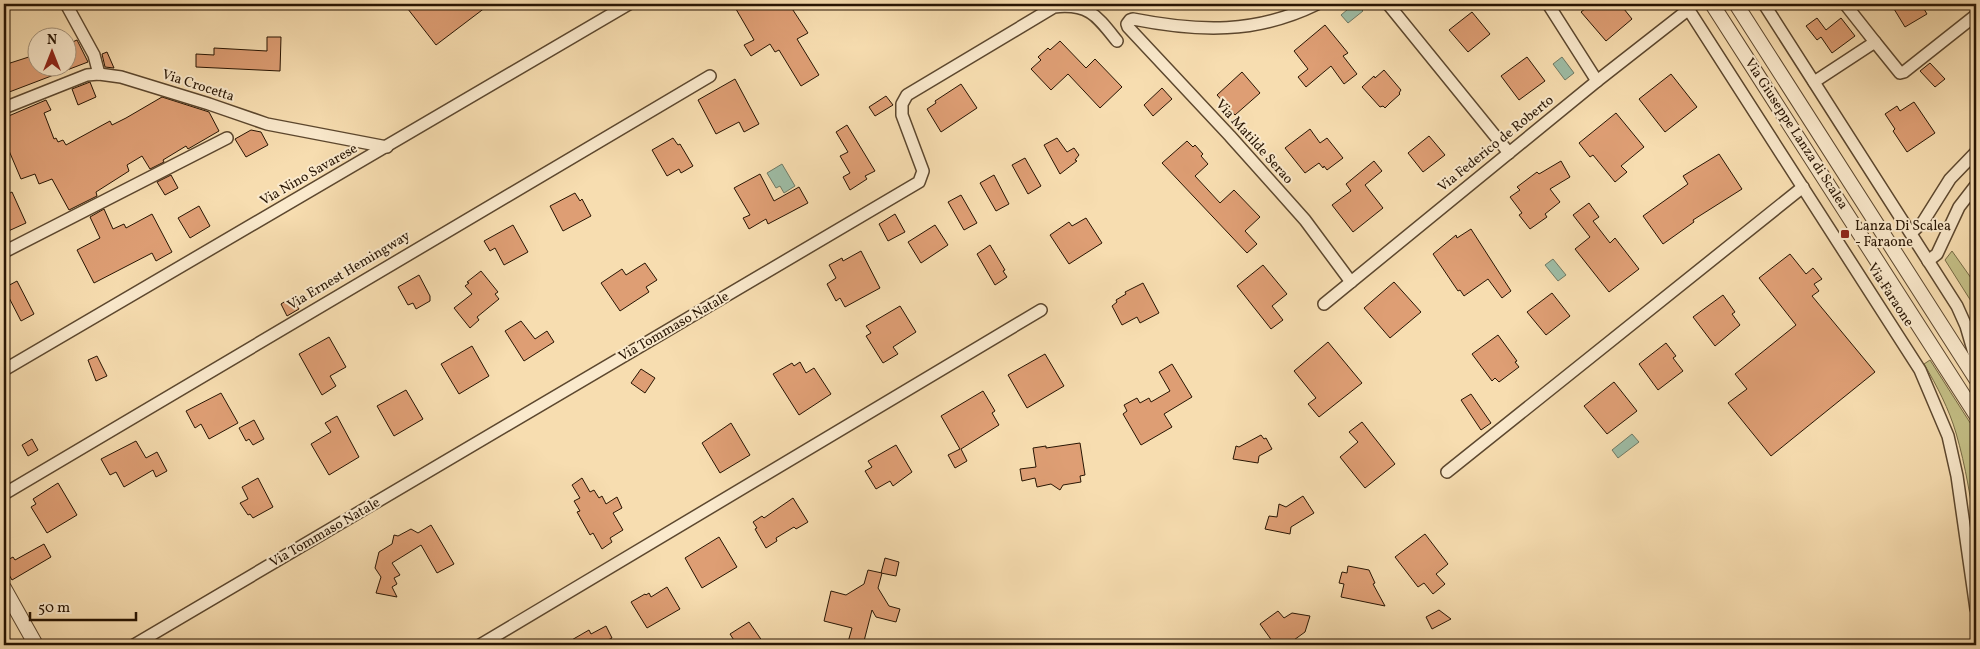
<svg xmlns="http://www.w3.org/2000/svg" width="1980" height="649" font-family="Vollkorn,serif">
  <rect width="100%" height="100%" fill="#f7ddb0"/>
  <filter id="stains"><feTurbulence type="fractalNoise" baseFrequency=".004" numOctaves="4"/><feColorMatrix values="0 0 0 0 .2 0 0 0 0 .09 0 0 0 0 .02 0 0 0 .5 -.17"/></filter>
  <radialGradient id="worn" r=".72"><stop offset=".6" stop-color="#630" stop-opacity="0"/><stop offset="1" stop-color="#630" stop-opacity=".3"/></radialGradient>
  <g fill="#c4bf86" stroke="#766a44">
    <polygon points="1952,251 1976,285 1976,309 1945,260"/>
    <path d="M1930 360 1976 432V535C1971 501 1966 467 1956 433 1949 409 1937 386 1924 364Z"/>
  </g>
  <g fill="#9ebda6" stroke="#6f7a65">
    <polygon points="1354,4 1356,4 1363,11 1348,23 1341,15"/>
    <polygon points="1562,57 1574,73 1565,80 1553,64"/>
    <polygon points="782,164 795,186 784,193 780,186 776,188 767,173"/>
    <polygon points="1553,259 1566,275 1558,281 1545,265"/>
    <polygon points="1632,434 1639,442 1618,458 1612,450"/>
  </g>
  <g fill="#de9e74" stroke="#281503">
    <polygon points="404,4 490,4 436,45"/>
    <polygon points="733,4 789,4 808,33 797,39 819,75 801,86 779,50 775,52 770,44 751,56 744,45 754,40"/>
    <polygon points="1591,4 1620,4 1632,19 1606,41 1581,12"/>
    <polygon points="1891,4 1921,4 1927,14 1905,27"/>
    <polygon points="1472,12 1490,34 1468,52 1449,30"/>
    <polygon points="1817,18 1826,30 1841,18 1855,36 1832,53 1821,37 1817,40 1806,26"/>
    <polygon points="1325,25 1348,53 1343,56 1357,74 1344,84 1331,66 1306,87 1298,77 1308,69 1294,51"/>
    <polygon points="267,37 281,37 280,71 196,67 196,54 214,55 214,48 267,51"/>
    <polygon points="77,40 88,62 4,94 4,65 38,54 38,68 68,68 68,44"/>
    <polygon points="1060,41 1086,68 1095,59 1122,87 1100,108 1068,74 1051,90 1031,69 1041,60 1038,57 1048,48 1050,50"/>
    <polygon points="107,52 114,68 105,67 102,54"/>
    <polygon points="1527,57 1545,81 1519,100 1501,76"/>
    <polygon points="1930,63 1945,79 1935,87 1920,71"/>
    <polygon points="1384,70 1401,90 1399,93 1400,94 1390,103 1385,108 1383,106 1380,107 1362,87 1374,76 1375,78"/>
    <polygon points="1242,72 1260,93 1235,115 1217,95"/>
    <polygon points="1671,74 1697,107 1665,132 1639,99"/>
    <polygon points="735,79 759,124 744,132 739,122 716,134 698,100"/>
    <polygon points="90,82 96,97 78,105 72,89"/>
    <polygon points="961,84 977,108 941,132 927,109 936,103 935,101"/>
    <polygon points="1162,88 1172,99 1153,116 1144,105"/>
    <polygon points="886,96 893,105 875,116 869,107"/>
    <polygon points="162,97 209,112 219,131 188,149 186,146 163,160 164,162 150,169 142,156 127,165 129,171 96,192 97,196 69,210 52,179 39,184 35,174 21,179 4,139 4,118 46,100 51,110 44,113 54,139 56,138 58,142 63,140 66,145 110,121 112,125 126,118"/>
    <polygon points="1914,102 1935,133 1907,152 1893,131 1895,129 1885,114 1897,106 1900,111"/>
    <polygon points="1616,113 1644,147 1621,166 1627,172 1615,182 1593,155 1590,157 1579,143"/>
    <polygon points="847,125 875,171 865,176 867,179 850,190 843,177 850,173 840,156 848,152 836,132"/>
    <polygon points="1310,129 1320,143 1327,138 1343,158 1327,170 1324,166 1323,168 1319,163 1305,173 1285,148"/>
    <polygon points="251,130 261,132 268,145 246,157 235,139"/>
    <polygon points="1429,136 1445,155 1423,172 1408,153"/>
    <polygon points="673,138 678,145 680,144 693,166 681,173 679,169 667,176 652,150"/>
    <polygon points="1057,138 1067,152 1074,148 1079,155 1075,160 1077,161 1060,174 1044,145"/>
    <polygon points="1187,141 1193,147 1195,145 1203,154 1201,156 1208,164 1195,176 1220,203 1234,190 1260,217 1245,231 1257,244 1247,253 1162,163"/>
    <polygon points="1719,154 1742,189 1693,220 1694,222 1663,244 1643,216 1688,184 1683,176"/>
    <polygon points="1025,158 1041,186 1028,194 1012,165"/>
    <polygon points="1374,161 1382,171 1365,185 1383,208 1353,232 1332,205 1351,191 1346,184"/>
    <polygon points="1561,161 1570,177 1550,189 1560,202 1545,214 1547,217 1530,229 1519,215 1522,213 1510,197 1520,190 1517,187 1537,172 1539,174"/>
    <polygon points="760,174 774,201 799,187 808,203 768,224 766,219 749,229 743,218 750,215 734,188"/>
    <polygon points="171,175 178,188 165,195 157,182"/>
    <polygon points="994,175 1009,204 996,211 980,183"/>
    <polygon points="12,192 26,223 4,233 4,196"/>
    <polygon points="575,193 580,201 582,199 591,216 563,231 550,206"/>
    <polygon points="961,195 977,223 964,230 948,202"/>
    <polygon points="1589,203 1599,217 1593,221 1610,243 1615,238 1639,269 1609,292 1575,249 1590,237 1573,215"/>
    <polygon points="199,206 210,226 190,238 178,218"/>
    <polygon points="104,209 113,229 124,224 126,228 152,214 172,252 156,261 152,253 94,283 77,250 100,238 90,217"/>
    <polygon points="895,214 905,232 888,241 879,224"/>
    <polygon points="1086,218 1102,243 1069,264 1050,235 1069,222 1072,226"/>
    <polygon points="513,225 528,252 504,265 495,248 490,251 484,241"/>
    <polygon points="935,225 948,245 921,263 908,242"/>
    <polygon points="1471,229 1511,291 1502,298 1488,279 1464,296 1460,290 1458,291 1433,254 1456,235 1457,238"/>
    <polygon points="990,245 1005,270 1003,271 1007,277 995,285 977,254"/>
    <polygon points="861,251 880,288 845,307 840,298 836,301 827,284 836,278 829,265 842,258 843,261"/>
    <polygon points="1790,254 1806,274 1813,268 1822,279 1814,284 1819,291 1812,296 1875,372 1771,456 1728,403 1747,389 1735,374 1796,325 1759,278"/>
    <polygon points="645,263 657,280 646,287 649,292 620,311 601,283 622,269 626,275"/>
    <polygon points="1263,265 1287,294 1272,306 1283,320 1271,329 1237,286"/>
    <polygon points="481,271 498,292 495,294 499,299 477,317 479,320 470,328 454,308 472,294 465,286 469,283 467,282"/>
    <polygon points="419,275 430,296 430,301 416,309 413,303 408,305 398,287"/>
    <polygon points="17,281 34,314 21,321 4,288"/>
    <polygon points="1394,282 1421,312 1390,338 1364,308"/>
    <polygon points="1143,283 1159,313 1140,323 1137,317 1122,325 1112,306 1117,302 1116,300 1126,294 1125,292"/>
    <polygon points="1552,293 1570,316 1546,335 1527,312"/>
    <polygon points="1723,295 1735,312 1732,314 1740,325 1715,346 1693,317"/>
    <polygon points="292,297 299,309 287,316 281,304"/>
    <polygon points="900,306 916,332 893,347 898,354 883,363 866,336 871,333 866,326"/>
    <polygon points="521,321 535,339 547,331 554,342 524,361 505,331"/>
    <polygon points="1498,335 1517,361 1515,362 1519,367 1499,382 1495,378 1492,381 1472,354"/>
    <polygon points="329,337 346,367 330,376 336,386 322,395 299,354"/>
    <polygon points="1328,342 1362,383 1319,417 1308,404 1316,398 1294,371"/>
    <polygon points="1666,343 1676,356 1673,358 1683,371 1658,390 1639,364"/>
    <polygon points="472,346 489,376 459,394 441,364"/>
    <polygon points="1045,354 1064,386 1027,408 1008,375"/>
    <polygon points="97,356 107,376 96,381 88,360"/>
    <polygon points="800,362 806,373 814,368 831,394 799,415 773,374 792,363 794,366"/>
    <polygon points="1172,364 1192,397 1164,414 1172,427 1141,445 1123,414 1127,411 1124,405 1137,398 1140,403 1149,398 1151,402 1170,391 1159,372"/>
    <polygon points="641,369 655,378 645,393 631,383"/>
    <polygon points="1614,382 1637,411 1607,434 1584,406"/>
    <polygon points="406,390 423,419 394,436 377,406"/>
    <polygon points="983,391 995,411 992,413 999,425 961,449 967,461 955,468 948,455 960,449 941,416"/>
    <polygon points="221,393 238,423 209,439 201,424 195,428 186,411"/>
    <polygon points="1471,394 1491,423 1481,430 1461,400"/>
    <polygon points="337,416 359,457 329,475 311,444 331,432 325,423"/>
    <polygon points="254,420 264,439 253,445 249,439 246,441 239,428"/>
    <polygon points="1362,422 1395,464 1365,488 1340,457 1358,442 1349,432"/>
    <polygon points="731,423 750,455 720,473 702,443"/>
    <polygon points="1261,435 1264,439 1266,438 1272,449 1259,456 1258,463 1233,459 1236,446 1239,447"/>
    <polygon points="32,439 38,450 28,456 22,445"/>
    <polygon points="136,441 146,458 157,452 167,471 156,477 153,470 124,487 116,472 110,475 101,459"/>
    <polygon points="1080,443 1085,475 1080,476 1081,482 1063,485 1060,490 1051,484 1037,487 1035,478 1022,481 1020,469 1036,467 1033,448 1046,446 1046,448"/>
    <polygon points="896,445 912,472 893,486 890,481 876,489 865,471 872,467 868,461"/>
    <polygon points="258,478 273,507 253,518 250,514 248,515 240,503 248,499 242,487"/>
    <polygon points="582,478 590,492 594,490 599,498 602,496 606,504 617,497 622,508 613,513 623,530 610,538 612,542 602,549 593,533 590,535 577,512 580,511 574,501 580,498 572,485"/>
    <polygon points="58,483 77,515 47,533 31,507 36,504 33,499"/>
    <polygon points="1303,496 1314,513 1291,527 1290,534 1265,529 1269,516 1277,517 1279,504 1286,507"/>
    <polygon points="793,498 808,522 796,529 794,527 776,538 777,541 766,548 755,529 757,528 753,522 762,516 764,518"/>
    <polygon points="431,525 454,564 437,573 421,545 392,563 400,575 394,578 397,584 392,587 397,597 376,593 381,577 375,568 379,552 392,544 394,535 398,536 411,529 418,533"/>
    <polygon points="1425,534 1448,564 1436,574 1445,584 1433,594 1424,583 1418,587 1395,557"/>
    <polygon points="719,537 737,567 702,588 685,558"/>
    <polygon points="44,544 51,557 12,580 4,566 4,562 13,557 15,560"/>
    <polygon points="885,558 899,562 896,576 881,573"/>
    <polygon points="1348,566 1369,570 1375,583 1373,584 1385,606 1341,597 1344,584 1339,583 1342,572 1347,573"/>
    <polygon points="868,570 882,573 878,588 889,606 900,609 896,622 876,617 872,610 863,645 848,642 852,628 824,621 831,591 846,595 864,584"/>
    <polygon points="667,587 680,609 647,628 631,602 645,594 646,595 649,593 651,597"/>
    <polygon points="1439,610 1451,619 1432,629 1426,617"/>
    <polygon points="1278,611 1284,618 1292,613 1310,616 1305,632 1287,645 1275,645 1260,624"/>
    <polygon points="749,622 765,645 737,645 730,634"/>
    <polygon points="606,626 612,638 606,641 608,645 563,645 589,630 591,634"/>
  </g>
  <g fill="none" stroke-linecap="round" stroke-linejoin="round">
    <defs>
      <g id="minor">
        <polyline points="66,4 94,55 99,74"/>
        <path d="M1317 4C1256 34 1199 32 1133 19L1130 20 1127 24 1128 27 1230 136 1305 220 1351 282"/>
        <polyline points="1388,4 1509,153"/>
        <polyline points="1548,4 1597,81"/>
        <polyline points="1685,4 1920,370 1948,436 1957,476 1976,609"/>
        <polyline points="1764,4 1957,306 1966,326 1976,360"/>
        <polyline points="1845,4 1875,42"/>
        <polyline points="1814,82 1875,42 1900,73 1904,72 1976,15"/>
        <polyline points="4,108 87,75 99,74 121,77 209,104 267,124 387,147"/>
        <polyline points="1911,233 1923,222 1950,179 1976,152"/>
        <polyline points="4,252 227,138"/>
        <polyline points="1928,261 1937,254 1959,207 1976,185"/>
        <polyline points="1324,304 1597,81 1689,9"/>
        <polyline points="4,370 629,4"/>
        <polyline points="1447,472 1803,187"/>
        <polyline points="4,494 710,76"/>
        <path d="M134 645 919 182 923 171 902 115V104L907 95 1054 7C1089 3 1097 16 1117 41"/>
        <polyline points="480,645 1041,310"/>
      </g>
      <g id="tertiary">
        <polyline points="1712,4 1976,415"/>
        <polyline points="1736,4 1976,379"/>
        <polyline points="4,588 36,645"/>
      </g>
    </defs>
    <use href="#minor" stroke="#5c472e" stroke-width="14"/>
    <use href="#tertiary" stroke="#5c472e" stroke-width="16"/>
    <use href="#minor" stroke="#fae9cc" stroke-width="11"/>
    <use href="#tertiary" stroke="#fae9cc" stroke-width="14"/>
  </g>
  <rect fill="#8f2418" stroke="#fae9cc" stroke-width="2" x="1840" y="229" width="10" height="10" rx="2.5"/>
  <g text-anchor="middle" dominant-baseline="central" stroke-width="4" stroke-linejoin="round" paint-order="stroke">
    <g font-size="14" fill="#281503" stroke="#fae9cc">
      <text transform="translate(198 86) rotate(18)">Via Crocetta</text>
      <text transform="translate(1796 134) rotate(57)">Via Giuseppe Lanza di Scalea</text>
      <text transform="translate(1254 142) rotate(48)">Via Matilde Serao</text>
      <text transform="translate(1496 144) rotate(-39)">Via Federico de Roberto</text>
      <text transform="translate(309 175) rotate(-30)">Via Nino Savarese</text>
      <text transform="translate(349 271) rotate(-31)">Via Ernest Hemingway</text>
      <text transform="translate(1890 295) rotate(57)">Via Faraone</text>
      <text transform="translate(674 327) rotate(-30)">Via Tommaso Natale</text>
      <text transform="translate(325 533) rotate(-30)">Via Tommaso Natale</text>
    </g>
    <g font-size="14" fill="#281503" stroke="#fae9cc" text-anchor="start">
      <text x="1855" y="226">Lanza Di Scalea<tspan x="1855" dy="16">- Faraone</tspan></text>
    </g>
  </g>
  <rect width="1980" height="649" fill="none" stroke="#f7ddb0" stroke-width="20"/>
  <rect x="5" y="5" width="1970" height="639" fill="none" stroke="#281503" stroke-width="2.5"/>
  <rect x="10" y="10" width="1960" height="629" fill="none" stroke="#281503"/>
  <g transform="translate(52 52)"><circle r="24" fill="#fae9cc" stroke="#a6947c"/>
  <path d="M0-4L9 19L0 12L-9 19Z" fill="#8f2418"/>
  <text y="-8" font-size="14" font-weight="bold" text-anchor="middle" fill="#281503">N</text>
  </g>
  <path d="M30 612v8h106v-8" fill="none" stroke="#281503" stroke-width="2.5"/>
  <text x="38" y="612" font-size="15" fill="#281503" stroke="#fae9cc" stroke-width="4" paint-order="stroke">50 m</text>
  <rect width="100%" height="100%" filter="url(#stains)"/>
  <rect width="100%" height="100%" fill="url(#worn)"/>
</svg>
